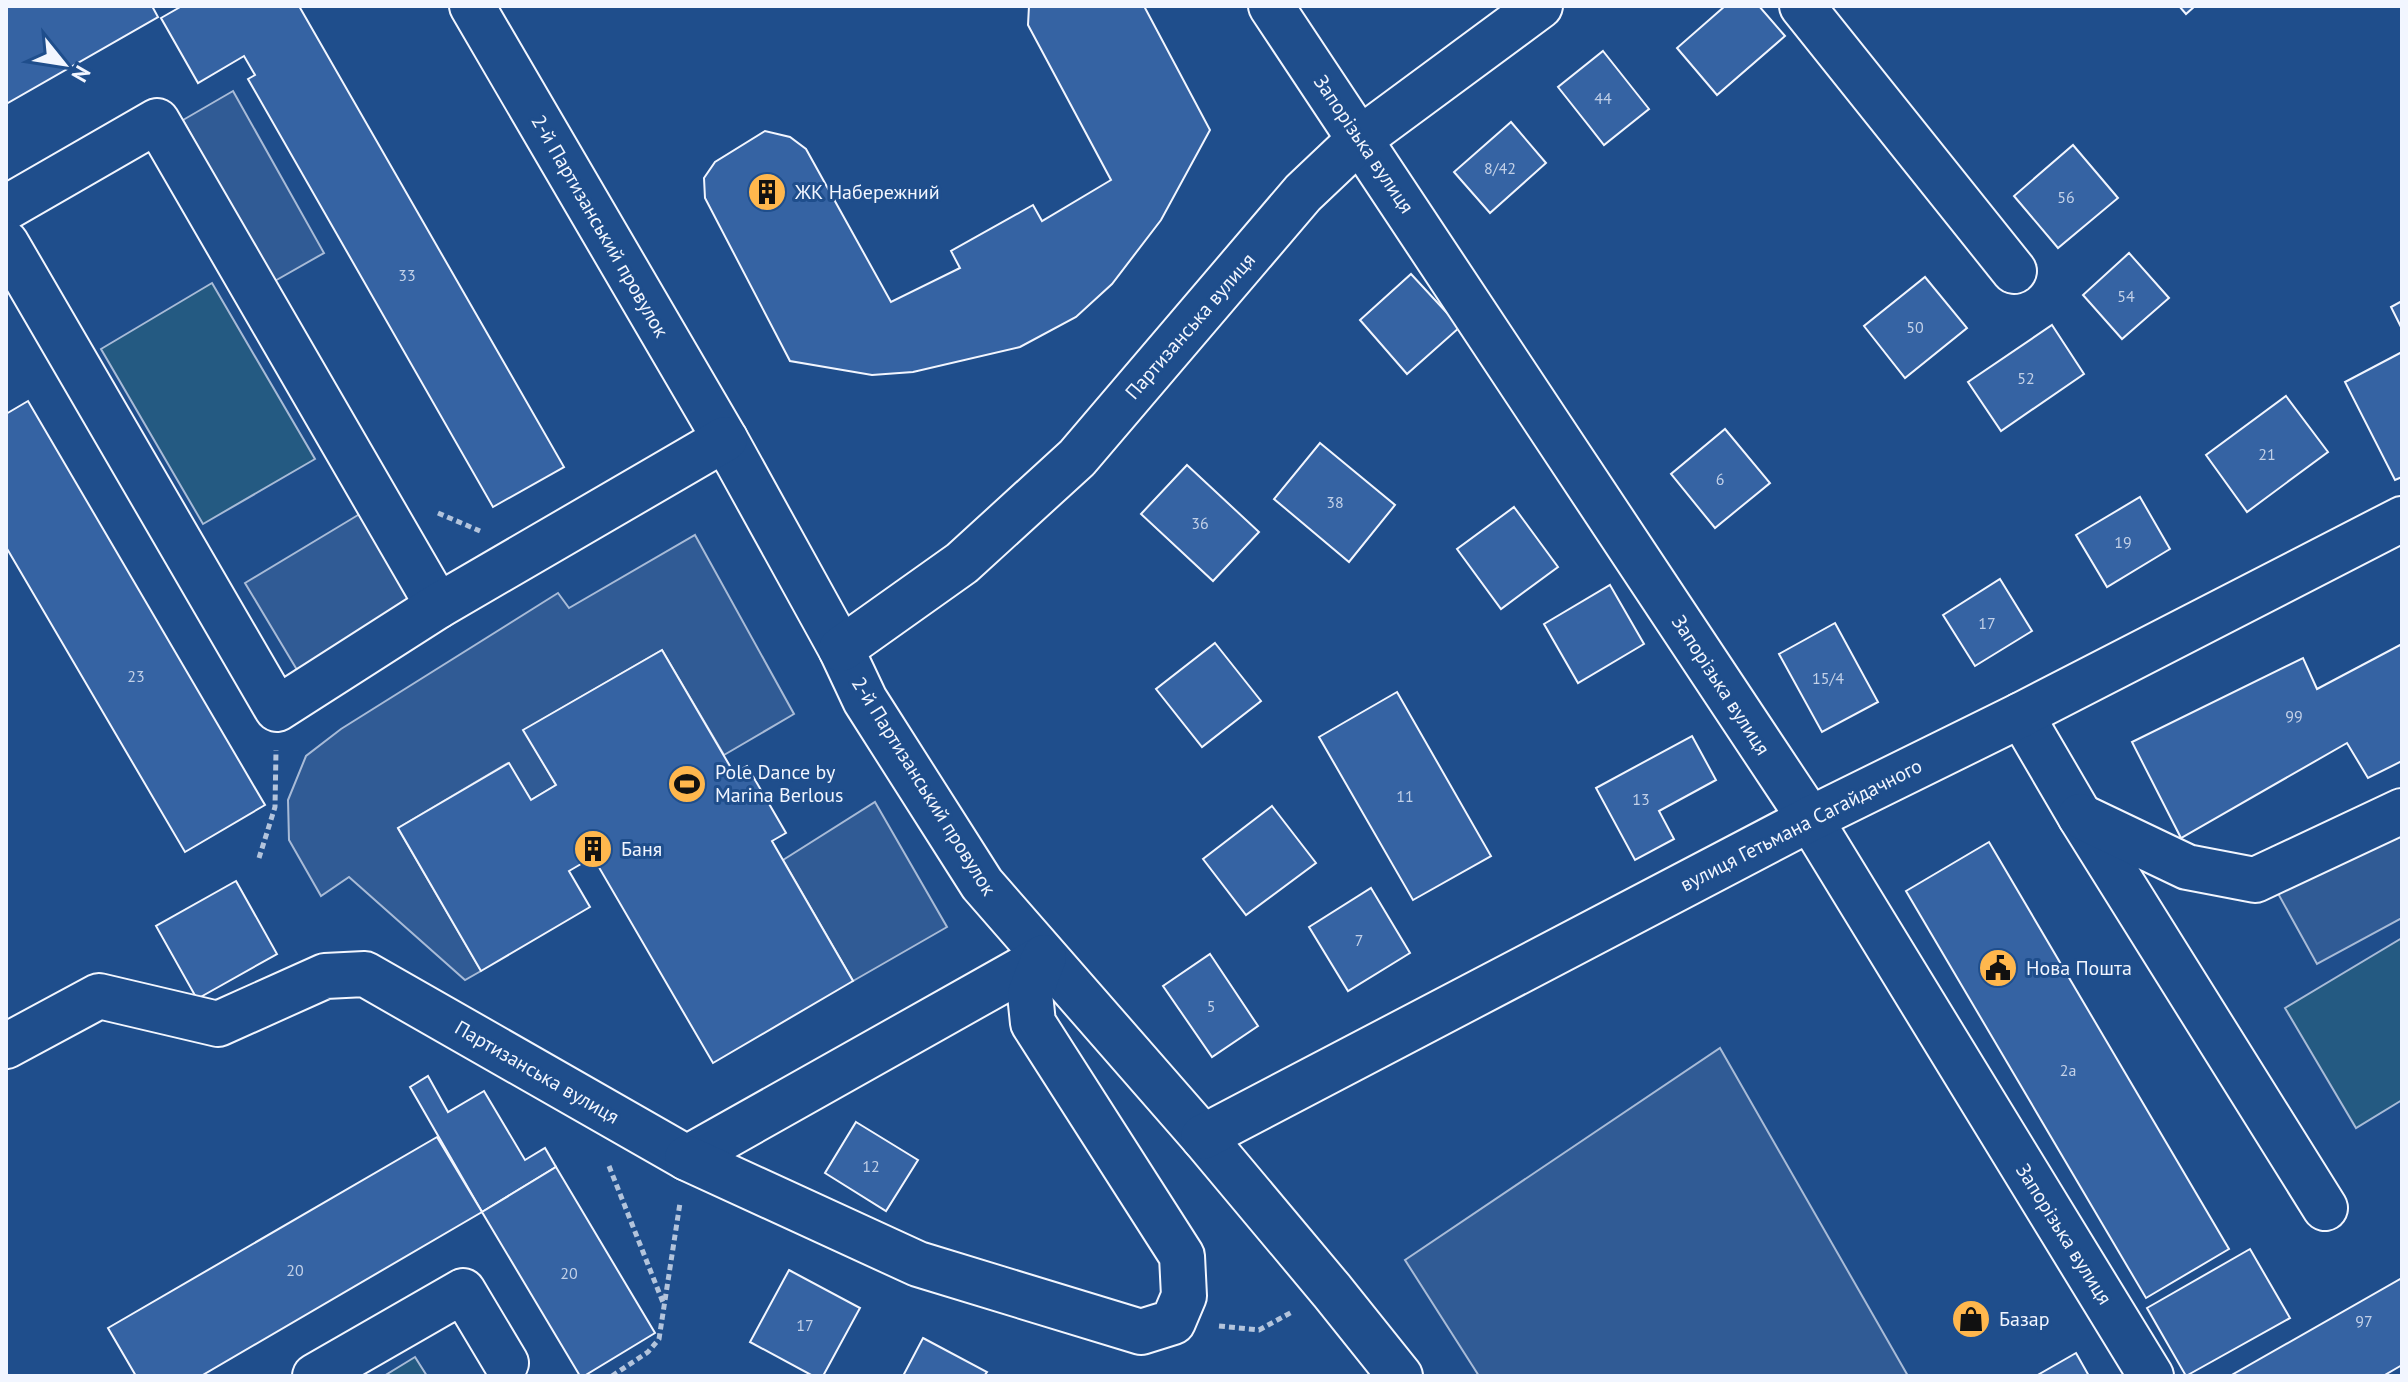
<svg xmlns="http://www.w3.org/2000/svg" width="2408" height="1382" font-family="'PT Sans',sans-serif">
  <rect width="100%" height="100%" fill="#1f4e8c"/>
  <g fill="#245a82" stroke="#a8bbd7" stroke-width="2">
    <polygon points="212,283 315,459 203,524 101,349"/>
    <polygon points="2402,938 2402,1100 2356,1128 2285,1008"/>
    <polygon points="415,1357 427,1376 384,1376"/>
  </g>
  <g fill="#305b95" stroke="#a8bbd7" stroke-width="2">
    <polygon points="233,91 324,253 273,282 183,120"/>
    <polygon points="363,512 433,629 315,700 245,583"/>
    <polygon points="695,535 794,714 724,755 662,650 524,730 556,785 531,800 508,763 398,828 481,971 465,980 349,877 321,896 289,840 288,800 306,756 341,729 558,593 569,608"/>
    <polygon points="875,802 947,927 853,981 783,860"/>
    <polygon points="2402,819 2402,918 2317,964 2275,888"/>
    <polygon points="1720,1048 1908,1376 1479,1376 1405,1260"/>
  </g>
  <g fill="#3563a3" stroke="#f2f6ff" stroke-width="2">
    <polygon points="9,6 152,6 158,17 6,104 6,7"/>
    <polygon points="182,6 299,6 564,467 493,507 248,79 255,75 244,56 198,83 161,18"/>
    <polygon points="1029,6 1144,6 1210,130 1161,220 1112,284 1076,317 1020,347 913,372 872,375 790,361 705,198 704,178 715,162 765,131 790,137 806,149 891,302 960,268 951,251 1033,205 1042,221 1111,180 1028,25"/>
    <polygon points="1725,6 1759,6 1785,36 1717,95 1677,48"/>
    <polygon points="2179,6 2195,6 2186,14"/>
    <polygon points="1603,51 1649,109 1604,145 1558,87"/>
    <polygon points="1511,122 1546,163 1490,213 1454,172"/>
    <polygon points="2073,145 2118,198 2058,248 2014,196"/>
    <polygon points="2129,253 2169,298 2122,339 2083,295"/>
    <polygon points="1411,274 1460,327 1407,374 1360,320"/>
    <polygon points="1925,277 1967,328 1905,378 1864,326"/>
    <polygon points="2402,301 2402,329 2391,307"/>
    <polygon points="2052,325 2084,374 2001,431 1968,382"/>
    <polygon points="2402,352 2402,477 2395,480 2345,382"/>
    <polygon points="2286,396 2328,452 2247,512 2206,455"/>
    <polygon points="28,401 265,805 185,852 6,547 6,414"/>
    <polygon points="1725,429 1770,483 1715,528 1671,474"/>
    <polygon points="1320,443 1395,505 1349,562 1274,499"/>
    <polygon points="1187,465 1259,532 1213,581 1141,514"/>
    <polygon points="2140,497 2170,549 2107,587 2076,535"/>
    <polygon points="1514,507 1558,567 1501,609 1457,549"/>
    <polygon points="2000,579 2032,631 1975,666 1943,615"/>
    <polygon points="1610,585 1644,644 1578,683 1544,624"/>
    <polygon points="1835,623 1878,702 1822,732 1779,654"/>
    <polygon points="1215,643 1261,701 1202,747 1156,689"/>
    <polygon points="2402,644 2402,761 2368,778 2347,743 2181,838 2132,742 2303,658 2317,689"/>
    <polygon points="662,650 734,773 747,766 786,833 772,841 853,981 713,1063 593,857 569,871 590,907 481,971 398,828 509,763 531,800 556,785 523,730"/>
    <polygon points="1397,692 1491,856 1413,900 1319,737"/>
    <polygon points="1692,736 1716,780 1659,811 1674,839 1635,860 1596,788"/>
    <polygon points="1272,806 1316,863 1246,915 1203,859"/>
    <polygon points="1989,842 2229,1249 2146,1298 1906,891"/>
    <polygon points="236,881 277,954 197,999 156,926"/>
    <polygon points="1371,888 1410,953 1348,991 1309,927"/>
    <polygon points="1210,954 1258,1026 1212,1057 1163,986"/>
    <polygon points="428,1076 448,1112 484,1091 525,1160 545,1148 556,1167 482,1212 410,1087"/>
    <polygon points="856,1122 918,1160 886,1211 825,1173"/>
    <polygon points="437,1137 482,1212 201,1376 136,1376 108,1328"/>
    <polygon points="556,1167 655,1333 584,1376 580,1376 482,1212"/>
    <polygon points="2250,1249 2290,1318 2186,1376 2147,1308"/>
    <polygon points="789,1270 860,1308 823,1376 813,1376 750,1342"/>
    <polygon points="2402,1278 2402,1365 2383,1376 2230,1376"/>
    <polygon points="923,1338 987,1372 984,1376 903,1376"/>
    <polygon points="2076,1353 2089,1376 2036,1376"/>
  </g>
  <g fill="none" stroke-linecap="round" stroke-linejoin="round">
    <defs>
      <g id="minor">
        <polyline points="472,6 725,439 841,649 865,700 982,884 1203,1137 1332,1291 1400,1376"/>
        <polyline points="1271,6 1810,819 2151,1376"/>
        <polyline points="1802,6 2014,271"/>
        <polyline points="6,208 157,121 438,606"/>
        <polyline points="6,243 277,709 438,606 725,439"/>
        <polyline points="841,649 962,563 1077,458 1303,193 1360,139 1540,6"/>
        <polyline points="2021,715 2080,816 2325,1208"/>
        <polyline points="2080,816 2187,867 2255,880 2402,811"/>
        <polyline points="6,1046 99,996 218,1024 325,976 365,974 687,1158 1044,957"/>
        <polyline points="1203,1137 1810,819 2021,715 2402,519"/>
        <polyline points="687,1158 918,1264 1141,1332 1173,1322 1184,1296 1182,1256 1033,1023 1030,994 1044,957"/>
        <polyline points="315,1376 463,1291 506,1363"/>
      </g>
    </defs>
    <use href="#minor" stroke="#f2f6ff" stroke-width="48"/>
    <g stroke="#b3c4dc" stroke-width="5" stroke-dasharray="6 4" stroke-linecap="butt">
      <polyline points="438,513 480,531"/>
      <polyline points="259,858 275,807 276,750"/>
      <polyline points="609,1166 664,1305"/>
      <polyline points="1219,1326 1259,1330 1292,1312"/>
      <polyline points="612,1376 648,1352 659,1339 680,1203"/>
    </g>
    <use href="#minor" stroke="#1f4e8c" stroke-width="44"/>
  </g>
  <defs>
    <symbol id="building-disc" viewBox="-11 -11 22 22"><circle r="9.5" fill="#ffb74d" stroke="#1f4e8c"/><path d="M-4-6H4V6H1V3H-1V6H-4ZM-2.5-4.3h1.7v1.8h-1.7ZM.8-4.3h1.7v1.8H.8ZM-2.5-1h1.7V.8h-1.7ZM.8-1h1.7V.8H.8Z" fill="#111"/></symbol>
    <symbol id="stadium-disc" viewBox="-11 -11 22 22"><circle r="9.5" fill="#ffb74d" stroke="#1f4e8c"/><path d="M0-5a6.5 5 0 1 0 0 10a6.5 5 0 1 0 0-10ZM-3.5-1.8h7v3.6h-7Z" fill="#111"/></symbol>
    <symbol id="civic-disc" viewBox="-11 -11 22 22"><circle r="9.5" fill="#ffb74d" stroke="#1f4e8c"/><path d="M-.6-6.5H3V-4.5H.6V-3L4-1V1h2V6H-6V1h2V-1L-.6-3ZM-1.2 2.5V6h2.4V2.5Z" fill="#111"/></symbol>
    <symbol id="shop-disc" viewBox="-11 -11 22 22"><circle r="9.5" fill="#ffb74d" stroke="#1f4e8c"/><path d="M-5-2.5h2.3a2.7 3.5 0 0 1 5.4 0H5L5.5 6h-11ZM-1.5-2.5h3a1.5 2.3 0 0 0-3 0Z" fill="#111"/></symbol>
  </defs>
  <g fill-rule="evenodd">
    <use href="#building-disc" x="745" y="170" width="44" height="44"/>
    <use href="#stadium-disc" x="665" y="762" width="44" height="44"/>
    <use href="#building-disc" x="571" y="827" width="44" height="44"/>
    <use href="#civic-disc" x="1976" y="946" width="44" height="44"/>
    <use href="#shop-disc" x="1949" y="1297" width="44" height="44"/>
  </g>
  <g text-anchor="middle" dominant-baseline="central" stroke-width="6" stroke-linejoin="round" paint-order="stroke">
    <g font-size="16" fill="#c3d1e8">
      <text x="1603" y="98">44</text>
      <text x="1500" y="168">8/42</text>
      <text x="2066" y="197">56</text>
      <text x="407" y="275">33</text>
      <text x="2126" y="296">54</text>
      <text x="1915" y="327">50</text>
      <text x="2026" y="378">52</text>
      <text x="2267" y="454">21</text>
      <text x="1720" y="479">6</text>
      <text x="1335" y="502">38</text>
      <text x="1200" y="523">36</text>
      <text x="2123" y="542">19</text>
      <text x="1987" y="623">17</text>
      <text x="136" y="676">23</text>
      <text x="1828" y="678">15/4</text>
      <text x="2294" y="716">99</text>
      <text x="1405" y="796">11</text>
      <text x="1641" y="799">13</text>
      <text x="1359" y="940">7</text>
      <text x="1211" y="1006">5</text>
      <text x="2068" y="1070">2а</text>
      <text x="871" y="1166">12</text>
      <text x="295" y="1270">20</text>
      <text x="569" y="1273">20</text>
      <text x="2364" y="1321">97</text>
      <text x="805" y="1325">17</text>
    </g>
    <g font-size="20" fill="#f2f6ff" stroke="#1f4e8c">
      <text transform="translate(1364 144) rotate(56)">Запорізька вулиця</text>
      <text transform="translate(600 226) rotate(60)">2-й Партизанський провулок</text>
      <text transform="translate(1190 326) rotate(-49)">Партизанська вулиця</text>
      <text transform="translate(1721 685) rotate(57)">Запорізька вулиця</text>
      <text transform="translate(924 786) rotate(58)">2-й Партизанський провулок</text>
      <text transform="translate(1801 825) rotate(-27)">вулиця Гетьмана Сагайдачного</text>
      <text transform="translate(537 1072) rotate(30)">Партизанська вулиця</text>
      <text transform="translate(2064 1234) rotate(58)">Запорізька вулиця</text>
    </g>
    <g font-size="20" fill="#f2f6ff" stroke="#1f4e8c" text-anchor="start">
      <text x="795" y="192">ЖК Набережний</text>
      <text x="715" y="772">Pole Dance by<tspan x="715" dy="23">Marina Berlous</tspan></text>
      <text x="621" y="849">Баня</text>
      <text x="2026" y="968">Нова Пошта</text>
      <text x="1999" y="1319">Базар</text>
    </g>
  </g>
  <rect width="2408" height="1382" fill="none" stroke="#f2f6ff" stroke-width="16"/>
  <g transform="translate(64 64) rotate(120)" stroke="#1f4e8c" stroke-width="6" paint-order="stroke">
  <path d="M0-6L14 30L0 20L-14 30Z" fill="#f2f6ff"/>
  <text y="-12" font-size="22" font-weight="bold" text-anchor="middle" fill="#f2f6ff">N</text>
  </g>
</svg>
